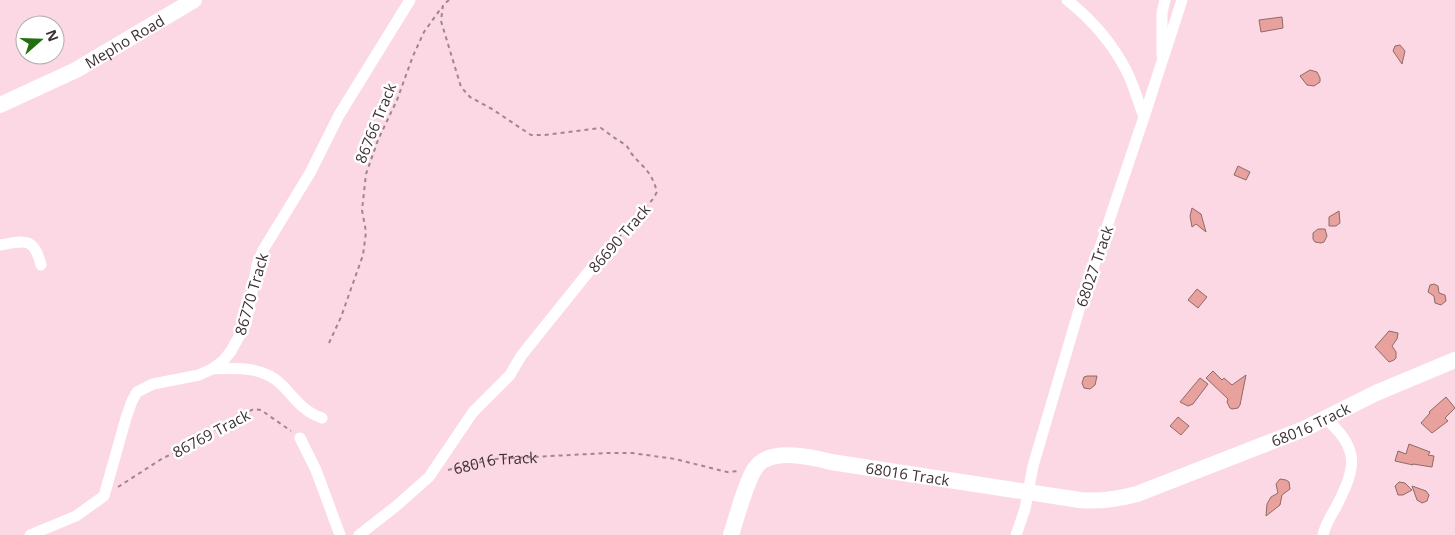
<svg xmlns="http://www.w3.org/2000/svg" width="1455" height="535" font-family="'Open Sans',sans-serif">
  <rect width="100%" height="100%" fill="#fbd8e4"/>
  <g fill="#e8a19c" stroke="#8c6b69">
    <polygon points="1282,17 1283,28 1261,32 1259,20"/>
    <polygon points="1400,45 1405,51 1402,64 1393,51 1395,46"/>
    <polygon points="1310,70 1317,72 1320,78 1320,82 1314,86 1307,85 1300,76"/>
    <polygon points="1238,166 1250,172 1246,180 1234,175"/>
    <polygon points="1192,208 1201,214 1206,232 1196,224 1192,227 1190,216"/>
    <polygon points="1339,211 1340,223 1336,226 1329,226 1329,217"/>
    <polygon points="1318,229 1325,229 1327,236 1324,242 1321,243 1315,242 1313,239 1313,233"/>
    <polygon points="1434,284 1438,286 1439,293 1445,295 1446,301 1441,305 1435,303 1434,296 1428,292 1430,285"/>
    <polygon points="1197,289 1207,297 1198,308 1188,300"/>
    <polygon points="1389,331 1398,333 1397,339 1392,346 1396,352 1396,358 1394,360 1389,362 1375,347"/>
    <polygon points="1213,371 1222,380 1224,378 1232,385 1246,375 1240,405 1238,408 1232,409 1230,408 1227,402 1228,399 1206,378"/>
    <polygon points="1087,376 1097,376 1095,385 1090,389 1084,388 1082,383 1084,377"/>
    <polygon points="1200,378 1208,384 1193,404 1188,406 1180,402"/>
    <polygon points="1446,397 1455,408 1445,418 1448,421 1432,433 1421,423 1430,413 1429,412"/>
    <polygon points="1178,417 1189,426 1181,435 1170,426"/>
    <polygon points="1409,444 1430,452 1428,455 1434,456 1432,467 1413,464 1413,465 1395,461 1398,451 1406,454"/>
    <polygon points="1280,479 1286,480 1289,482 1290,489 1282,495 1280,505 1266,516 1267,504 1271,497 1278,493 1276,484"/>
    <polygon points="1399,482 1405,483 1412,490 1403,495 1398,495 1395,486"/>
    <polygon points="1412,486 1426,491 1429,495 1427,501 1422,503 1417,500"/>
  </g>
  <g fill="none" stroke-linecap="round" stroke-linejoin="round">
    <g stroke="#9f868f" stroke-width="2" stroke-dasharray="4 4" stroke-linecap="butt">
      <path d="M449 0 443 5 441 21 461 87 470 97 492 109 531 135H544L601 128C609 134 616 139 624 144 628 146 629 150 631 153 644 169 651 170 657 192L653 199 596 263"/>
      <polyline points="329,343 341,317 363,255 366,232 362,210 366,174 378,140 397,100 413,56 424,32 442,7"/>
      <path id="s1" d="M448 470 494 459 608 453H632L675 459 727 472 740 471"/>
      <polyline points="118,487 163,458 183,449 227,422 254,409 261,410 291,431"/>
    </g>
    <g stroke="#fff" stroke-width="11">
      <path d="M1067 0C1091 19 1112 43 1126 70 1134 85 1138 102 1144 117"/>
      <polyline points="1162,55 1162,13 1165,0"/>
      <path d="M0 245C24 241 34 236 41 265"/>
      <path d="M212 369C237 368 264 366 283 386 295 399 304 412 322 418"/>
      <polyline points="300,438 316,470 340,535"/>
      <polyline points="30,535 76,516 104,496 126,418 132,401 137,392 153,384 199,375 212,369 223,361 231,351 246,324 257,265 263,250 310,173 339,115 410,0"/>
      <polyline points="359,535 395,507 429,477 473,412 510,375 521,356 590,270"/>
      <polyline points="1016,535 1025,509 1033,466 1079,310 1144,117 1182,0"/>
      <path d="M1323 535C1325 525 1331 516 1336 507 1356 468 1361 449 1325 418"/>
    </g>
    <g stroke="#fff" stroke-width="16">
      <path id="s2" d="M0 105 76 70 194 0"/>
      <path id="s3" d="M731 535C736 520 747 477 757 466 772 448 812 457 831 462L1080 500C1100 502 1118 499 1137 494L1304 429 1376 393 1455 360"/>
    </g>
  </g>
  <g text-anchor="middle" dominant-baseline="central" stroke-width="5" stroke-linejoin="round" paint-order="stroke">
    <g font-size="15" fill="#3d3035" stroke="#fff">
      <text stroke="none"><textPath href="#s2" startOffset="140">Mepho Road</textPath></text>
      <text transform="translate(375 123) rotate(-68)">86766 Track</text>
      <text transform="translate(619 238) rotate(-49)">86690 Track</text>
      <text transform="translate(1094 266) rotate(-71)">68027 Track</text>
      <text transform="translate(251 294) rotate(-74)">86770 Track</text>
      <text stroke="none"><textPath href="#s3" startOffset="648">68016 Track</textPath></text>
      <text transform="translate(211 433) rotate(-28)">86769 Track</text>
      <text stroke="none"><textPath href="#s1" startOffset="48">68016 Track</textPath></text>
      <text stroke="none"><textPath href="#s3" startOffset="229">68016 Track</textPath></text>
    </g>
  </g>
  <g transform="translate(40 40) rotate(70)"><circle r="24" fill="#ffffff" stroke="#b1acae"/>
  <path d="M0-4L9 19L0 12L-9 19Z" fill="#236e11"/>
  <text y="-8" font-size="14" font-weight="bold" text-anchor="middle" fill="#3d3035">N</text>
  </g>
</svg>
